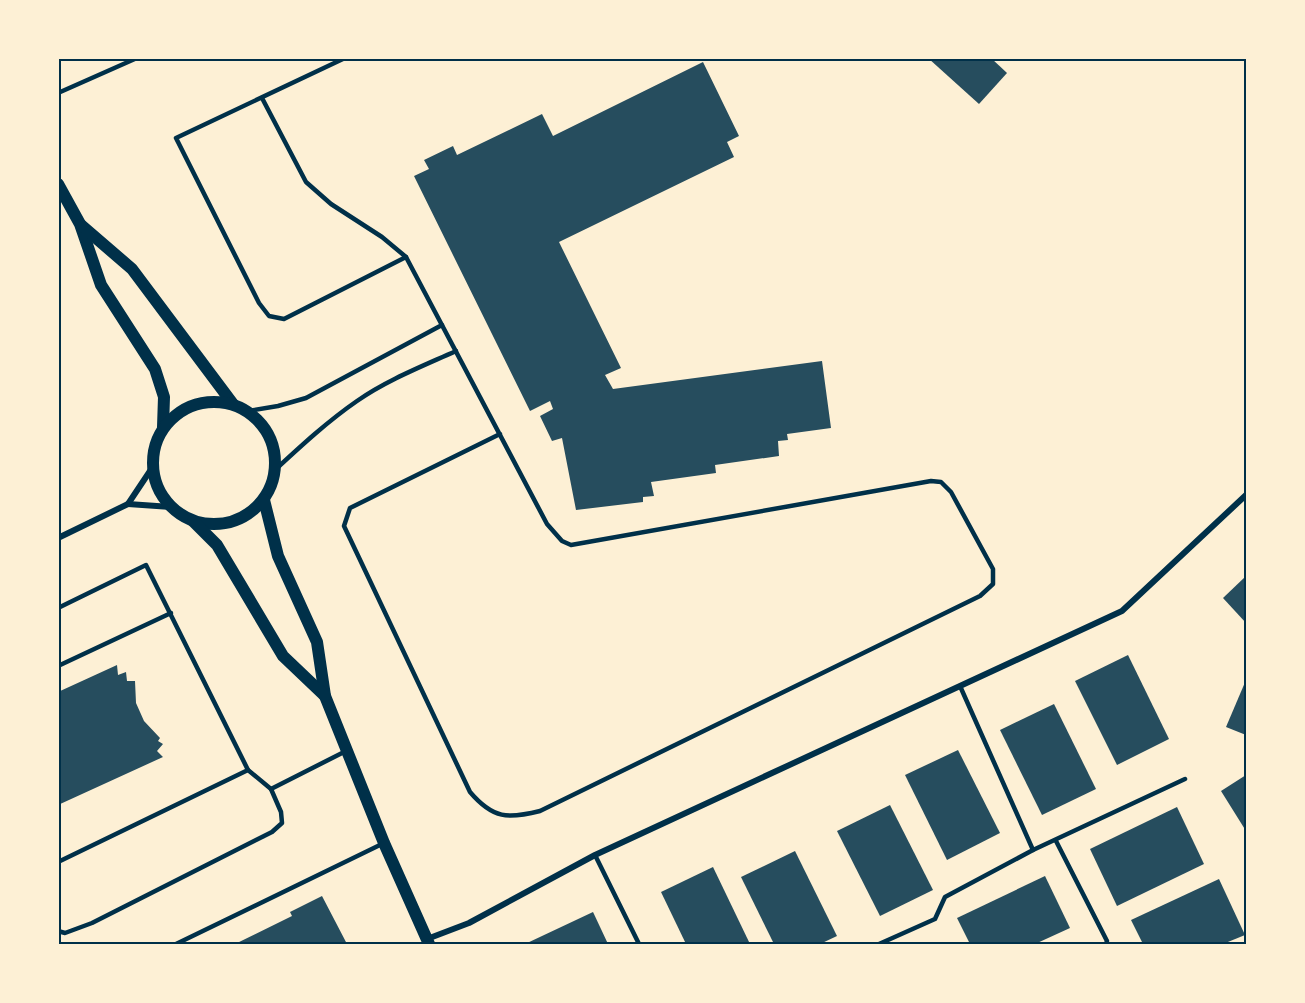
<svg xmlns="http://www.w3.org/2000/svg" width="1305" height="1003" font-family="Overpass,sans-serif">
  <rect width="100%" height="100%" fill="#fdf0d5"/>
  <g fill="#264d5e">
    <polygon points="928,58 991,58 1007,73 979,104"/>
    <polygon points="703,62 739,136 727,142 734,157 559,242 621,368 605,375 613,389 822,361 831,428 787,434 788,440 778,441 779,456 715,465 716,473 651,482 654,496 643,497 643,502 576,510 562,438 552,441 540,416 553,409 550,401 530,411 414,176 429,169 424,160 453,146 457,155 542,114 553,136"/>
    <polygon points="1246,576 1246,623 1223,598"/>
    <polygon points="1128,655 1169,739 1117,765 1075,681"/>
    <polygon points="117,665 118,675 126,672 127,681 135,681 136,703 144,721 160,738 158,741 163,744 157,751 163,757 58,805 58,692"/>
    <polygon points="1246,680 1246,735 1226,727"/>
    <polygon points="1054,704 1096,789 1042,815 1000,730"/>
    <polygon points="958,750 1000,833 947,860 905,775"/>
    <polygon points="1246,775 1246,831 1221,791"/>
    <polygon points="890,805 933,890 880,916 837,831"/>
    <polygon points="1177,807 1204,864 1117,906 1090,849"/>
    <polygon points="795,851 837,936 820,944 774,944 741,877"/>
    <polygon points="713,867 750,944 686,944 661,892"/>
    <polygon points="1045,876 1070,928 1035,944 970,944 957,918"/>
    <polygon points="1219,879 1245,935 1223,944 1143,944 1131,920"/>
    <polygon points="322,896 347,944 235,944 292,916 290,912"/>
    <polygon points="593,912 608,944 525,944"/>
  </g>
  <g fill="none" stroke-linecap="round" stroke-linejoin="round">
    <g stroke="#003049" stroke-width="4.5">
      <polyline points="345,58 176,138 259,303 269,316 284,319 406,257"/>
      <polyline points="58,93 137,58"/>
      <path d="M262 98 306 182 331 204 382 237 406 257 547 524 562 541 571 545 931 481 941 482 951 492 993 569V584L980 596 540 811C508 819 493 819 470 792L344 526 350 508 500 434"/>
      <polyline points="248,411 278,406 306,398 442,325"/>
      <path d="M276 469C302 445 328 421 357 401 387 380 423 366 456 351"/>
      <polyline points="58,608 146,565 248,770 271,789 346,751"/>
      <polyline points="58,666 171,613"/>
      <polyline points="960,686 1033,850"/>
      <polyline points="1056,841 1107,941 1106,944"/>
      <polyline points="595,855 639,944"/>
      <polyline points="58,862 248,770"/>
      <polyline points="58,931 65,933 92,923 272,832 282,823 281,812 271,789"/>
      <polyline points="176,944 382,844"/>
      <polyline points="879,944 935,919 945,897 1033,850 1185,779"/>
    </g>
    <g stroke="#003049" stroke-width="6">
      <polyline points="128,504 171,507"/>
      <polyline points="58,538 128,504 152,468"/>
      <polyline points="427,939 469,923 595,855 1122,611 1246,495"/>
    </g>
    <g stroke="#003049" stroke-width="12">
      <polyline points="58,184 80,224 101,285 155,369 164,397 163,427"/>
      <polyline points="81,225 132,269 233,404"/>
      <circle cx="214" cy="463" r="61"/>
      <polyline points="264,500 278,556 317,642 325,696 384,843 429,944"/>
      <polyline points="193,521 217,545 283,656 325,696"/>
    </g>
  </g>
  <rect width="1305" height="1003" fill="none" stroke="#fdf0d5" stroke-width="120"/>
  <rect x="60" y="60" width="1185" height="883" fill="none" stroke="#003049" stroke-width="2"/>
</svg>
